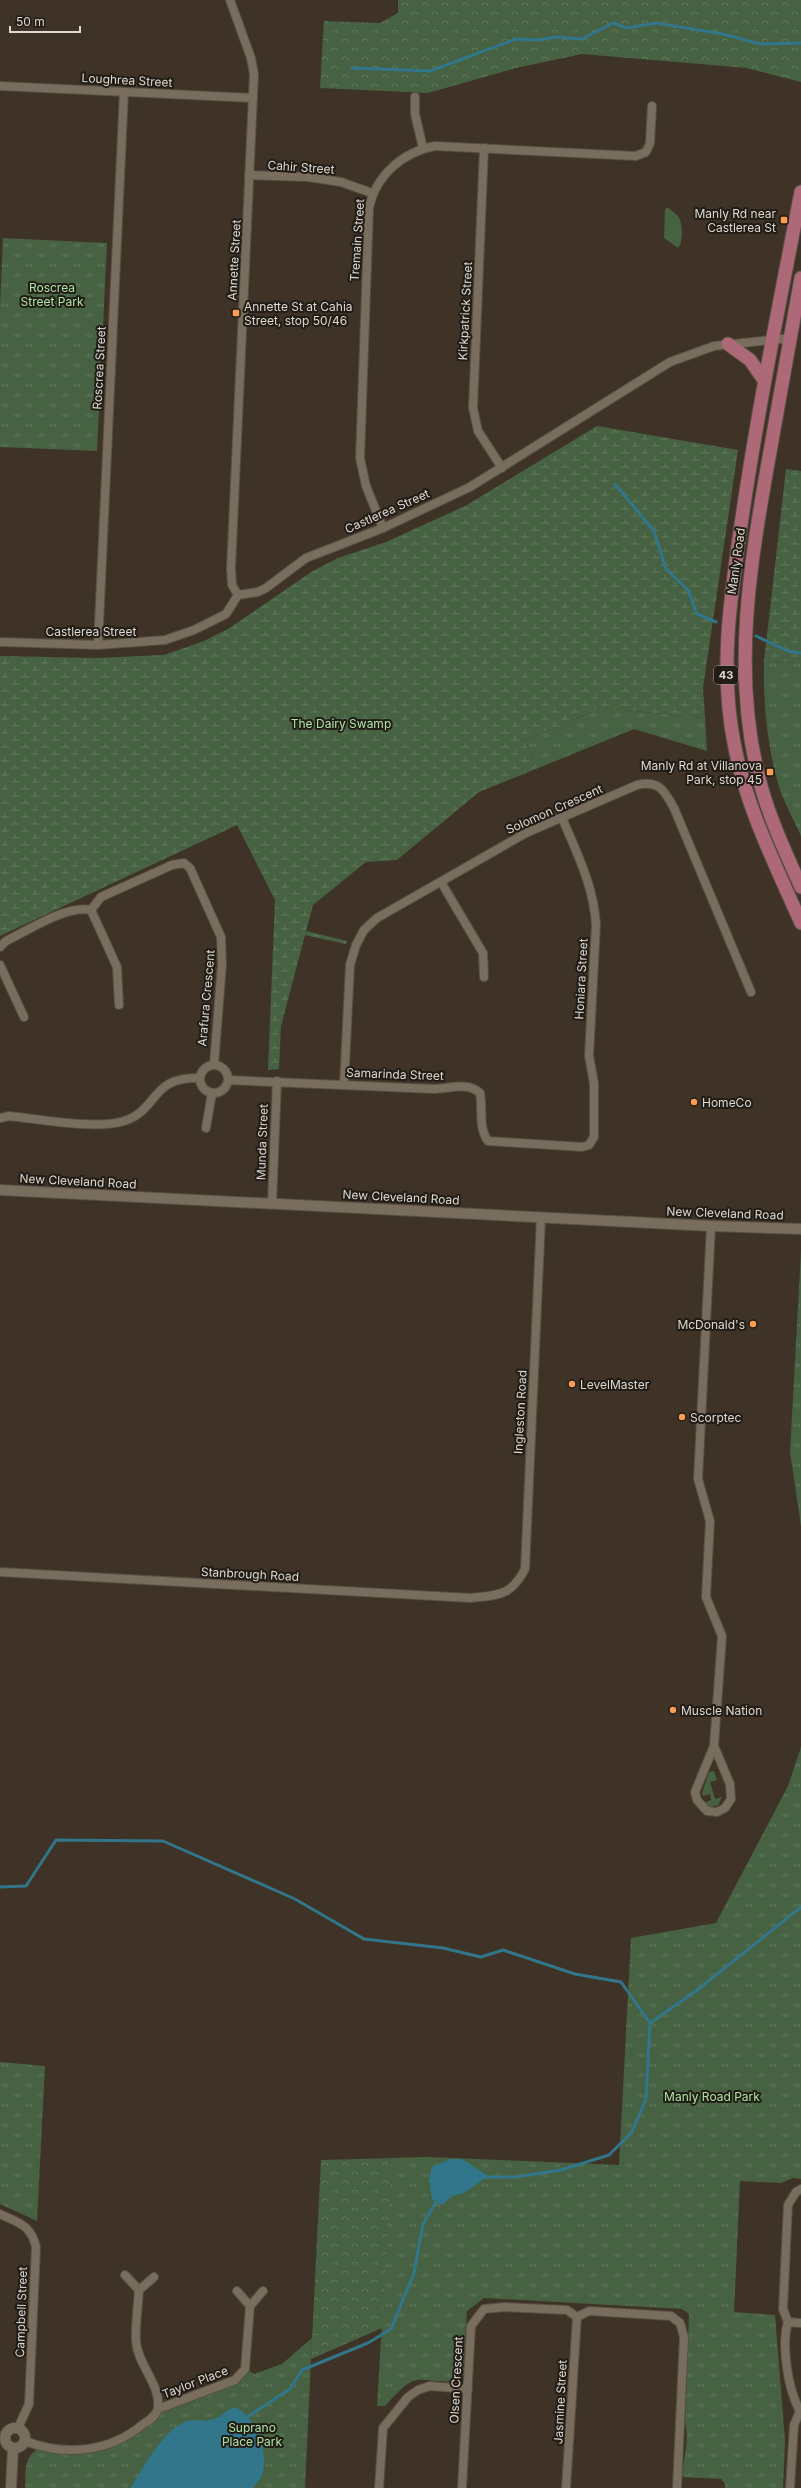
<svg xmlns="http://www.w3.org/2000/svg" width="801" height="2488" font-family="Inter,sans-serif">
  <defs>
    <pattern id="forest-crowns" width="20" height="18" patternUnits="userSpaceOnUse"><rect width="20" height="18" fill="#466242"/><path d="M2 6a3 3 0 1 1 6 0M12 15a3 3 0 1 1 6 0" fill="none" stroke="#60785c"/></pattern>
    <pattern id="wetland-marsh" width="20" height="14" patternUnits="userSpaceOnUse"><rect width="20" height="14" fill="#466242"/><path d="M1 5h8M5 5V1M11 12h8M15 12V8" fill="none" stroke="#60785c"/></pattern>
    <pattern id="park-tufts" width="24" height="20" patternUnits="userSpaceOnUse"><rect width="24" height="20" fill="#466242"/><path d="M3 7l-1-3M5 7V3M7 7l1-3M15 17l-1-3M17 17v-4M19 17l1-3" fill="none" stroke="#60785c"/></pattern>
  </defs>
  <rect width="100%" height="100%" fill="#3e3326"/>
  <g fill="#466242">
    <path d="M667 207C671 210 677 214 679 218 683 224 683 244 678 248L664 238 665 210Z"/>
    <polygon points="714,1771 717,1780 710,1782 715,1799 722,1797 718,1805 710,1807 704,1803 711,1800 710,1794 703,1796 702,1793 709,1772"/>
  </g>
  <g fill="url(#forest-crowns)">
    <polygon points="398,0 801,0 801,82 747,68 582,54 516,68 428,93 320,88 324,21 380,23 398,13"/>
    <polygon points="430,2157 389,2325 311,2359 321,2160"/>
  </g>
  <g fill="url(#wetland-marsh)">
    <polygon points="597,426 738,450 703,688 705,718 602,708 525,740 536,769 479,792 397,860 366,862 313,905 306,931 347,941 346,944 305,935 281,1026 279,1069 268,1070 275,900 237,825 0,936 0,656 97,658 164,655 204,641 228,629 313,571 338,558 386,542 467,505"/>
    <polygon points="786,469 801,471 801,663 764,662"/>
  </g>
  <g fill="url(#park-tufts)">
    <polygon points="3,238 107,243 97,451 0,447 0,307"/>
    <path d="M764 662 801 663V836C793 818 782 799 777 780 767 741 763 702 764 662Z"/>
    <polygon points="602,708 705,718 707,751 634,729 536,769 525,740"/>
    <polygon points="801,1252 801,1526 790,1452"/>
    <path d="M801 1747V2179L793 2178 781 2183 740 2181 734 2312 775 2315 785 2441 783 2488H725V2484L721 2479 682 2477C683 2459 690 2440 685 2423L689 2314 682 2309 484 2298 467 2311 463 2371C455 2389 433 2378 417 2380 405 2382 393 2398 385 2406H377L392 2158 430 2157 619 2165 631 1938 716 1923 788 1786Z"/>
    <polygon points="0,2062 45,2066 37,2221 0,2204"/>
    <path d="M312 2338 305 2488H25C26 2472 23 2458 38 2449L62 2454 90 2453 118 2444 160 2413 236 2382 246 2369 254 2374 282 2364Z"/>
  </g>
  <g fill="#31768b">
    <polygon points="450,2159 462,2159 487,2175 487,2177 464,2193 452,2196 442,2205 432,2199 429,2180 432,2167"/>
    <path d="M235 2407C256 2417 268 2450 263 2472 262 2478 257 2483 253 2488H131C142 2468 165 2428 187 2421 196 2418 205 2423 214 2419 222 2417 226 2410 235 2407Z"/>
  </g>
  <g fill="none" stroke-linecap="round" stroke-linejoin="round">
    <g stroke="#31768b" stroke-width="3">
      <polyline points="352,68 430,71 516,39 537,40 557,37 582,39 613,23 627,28 656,23 723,34 760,44 801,43"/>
      <polyline points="615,484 654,531 666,569 688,590 697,614 716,622"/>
      <polyline points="756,636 788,651 801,653"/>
      <polyline points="0,1887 26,1886 56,1840 163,1841 295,1899 364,1939 443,1948 481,1957 503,1950 575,1974 621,1982 650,2023"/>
      <polyline points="484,2177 516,2177 561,2170 609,2155 632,2132 646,2099 650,2023 696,1991 801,1907"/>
      <polyline points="244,2419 290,2389 302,2370 368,2343 391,2329 414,2273 423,2224 437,2200"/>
    </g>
    <defs>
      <g id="minor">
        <polyline points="230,0 251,58 254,74 231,568 232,585 238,595"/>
        <polyline points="0,86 253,98"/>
        <polyline points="415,97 415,114 423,148"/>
        <polyline points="484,148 473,408 478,431 502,468"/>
        <polyline points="249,175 308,177 341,182 372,193"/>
        <path d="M383 528 366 486 360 458 369 208C376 175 403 152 435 146L636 156 646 152 650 143 652 106"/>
        <polyline points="0,642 98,645 165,640 194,630 226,614 238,595 258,592 266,588 306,558 383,528 470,487 670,362 714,346 791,338"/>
        <polyline points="98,645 124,92"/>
        <polyline points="441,882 483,953 484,977"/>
        <polyline points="91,910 117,967 119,1005"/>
        <path d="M0 947 6 941C29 930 66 905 91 910L101 897 172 865 184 863 190 868 221 937 222 964 214 1065"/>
        <polyline points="0,965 24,1017"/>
        <circle cx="214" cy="1079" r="14"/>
        <path d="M228 1080 435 1089C451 1088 467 1082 480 1093 483 1109 478 1128 488 1141L582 1147 589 1145 594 1137V1083L589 1056 596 925C594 887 577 853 562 818"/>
        <path d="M344 1085 350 965 356 945 364 930 377 918 526 833 637 785C659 780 664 790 674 808L751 992"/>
        <path d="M0 1118 9 1116C40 1119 96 1130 124 1121 159 1110 150 1076 200 1078"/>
        <polyline points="206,1128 212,1093"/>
        <polyline points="272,1204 277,1081"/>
        <polyline points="711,1226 698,1479 710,1521 706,1597 722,1636 714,1746 730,1784 731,1799 725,1808 717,1812 707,1811 697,1800 695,1792 714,1746"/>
        <path d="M0 1572 471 1598C499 1595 511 1596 525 1569L541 1218"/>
        <path d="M0 2214C19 2223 31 2225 36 2247L29 2404 18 2428"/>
        <polyline points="125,2275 139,2290 154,2277"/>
        <polyline points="237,2291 250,2306 263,2291"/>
        <polyline points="788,2322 783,2309 788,2205 796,2192 801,2189"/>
        <polyline points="158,2409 235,2380 245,2369 250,2306"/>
        <path d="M25 2441C64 2456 108 2453 142 2425 148 2421 157 2416 158 2408 161 2385 138 2365 136 2342 135 2325 138 2307 139 2290"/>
        <polyline points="379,2488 383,2428 408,2397 418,2390 430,2386 468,2389"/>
        <polyline points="462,2488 471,2326 484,2309 505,2307 567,2310 577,2317 589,2311 671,2316 680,2323 684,2337 677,2488"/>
        <polyline points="566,2488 577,2317"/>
        <path d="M790 2488 794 2425 800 2411C788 2390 781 2345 788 2322L801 2323"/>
      </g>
      <g id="tertiary">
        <polyline points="0,1190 711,1226 801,1229"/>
        <circle cx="15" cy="2438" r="10"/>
        <polyline points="11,2488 13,2448"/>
      </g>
      <g id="primary">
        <path d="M801 192C780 300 758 409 742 518 731 594 719 667 734 743 746 807 775 864 801 923"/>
        <path d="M801 278C790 339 779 401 768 463 750 565 733 668 757 770 766 811 784 849 801 887"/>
        <polyline points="728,344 750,360 764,380"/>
      </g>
    </defs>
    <use href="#minor" stroke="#595044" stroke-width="10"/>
    <use href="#tertiary" stroke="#595044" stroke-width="12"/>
    <use href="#primary" stroke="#595044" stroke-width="15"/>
    <use href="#minor" stroke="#796d5e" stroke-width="8"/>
    <use href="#tertiary" stroke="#796d5e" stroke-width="10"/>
    <use href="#primary" stroke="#ad6977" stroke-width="13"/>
  </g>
  <g fill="#fd9d55" stroke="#211c16" stroke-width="1.5">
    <rect x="780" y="216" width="8" height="8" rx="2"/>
    <rect x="232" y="309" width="8" height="8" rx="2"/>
    <rect x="766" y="768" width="8" height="8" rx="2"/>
    <circle cx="694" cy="1102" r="4"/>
    <circle cx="753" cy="1324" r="4"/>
    <circle cx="572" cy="1384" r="4"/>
    <circle cx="682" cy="1417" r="4"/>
    <circle cx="673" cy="1710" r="4"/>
  </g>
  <g text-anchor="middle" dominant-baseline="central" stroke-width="4" stroke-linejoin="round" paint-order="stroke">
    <rect fill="#211c16" stroke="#a6a098" stroke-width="1" x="714" y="666" width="24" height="18" rx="3"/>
    <g font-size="11" font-weight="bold" fill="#dfd9d0">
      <text x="726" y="675">43</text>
    </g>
    <g font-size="12" fill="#dfd9d0" stroke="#211c16">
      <text transform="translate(127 80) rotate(3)">Loughrea Street</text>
      <text transform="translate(301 167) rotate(4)">Cahir Street</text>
      <text transform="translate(357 240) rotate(-86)">Tremain Street</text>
      <text transform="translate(234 260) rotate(-87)">Annette Street</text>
      <text transform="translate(465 311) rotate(-87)">Kirkpatrick Street</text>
      <text transform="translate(99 368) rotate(-87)">Roscrea Street</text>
      <text transform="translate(387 511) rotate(-24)">Castlerea Street</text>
      <text transform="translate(736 561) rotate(-82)">Manly Road</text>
      <text x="91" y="631">Castlerea Street</text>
      <text transform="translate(554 809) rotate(-24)">Solomon Crescent</text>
      <text transform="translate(581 979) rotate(-87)">Honiara Street</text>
      <text transform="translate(206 998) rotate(-85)">Arafura Crescent</text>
      <text transform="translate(395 1074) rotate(2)">Samarinda Street</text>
      <text transform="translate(262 1142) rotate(-88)">Munda Street</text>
      <text transform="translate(78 1181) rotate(3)">New Cleveland Road</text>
      <text transform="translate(401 1197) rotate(3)">New Cleveland Road</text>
      <text transform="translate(725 1213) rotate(2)">New Cleveland Road</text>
      <text transform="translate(520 1412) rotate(-87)">Ingleston Road</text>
      <text transform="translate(250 1574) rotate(3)">Stanbrough Road</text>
      <text transform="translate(21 2312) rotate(-88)">Campbell Street</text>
      <text transform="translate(456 2380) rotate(-87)">Olsen Crescent</text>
      <text transform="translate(195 2382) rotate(-21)">Taylor Place</text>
      <text transform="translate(560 2402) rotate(-87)">Jasmine Street</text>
    </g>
    <g font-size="12" fill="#dfd9d0" stroke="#211c16" text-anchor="start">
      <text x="776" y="213" text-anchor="end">Manly Rd near<tspan x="776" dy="14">Castlerea St</tspan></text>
      <text x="244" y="306">Annette St at Cahia<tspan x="244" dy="14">Street, stop 50/46</tspan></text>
      <text x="762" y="765" text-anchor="end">Manly Rd at Villanova<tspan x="762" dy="14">Park, stop 45</tspan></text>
      <text x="702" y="1102">HomeCo</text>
      <text x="745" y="1324" text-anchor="end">McDonald's</text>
      <text x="580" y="1384">LevelMaster</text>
      <text x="690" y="1417">Scorptec</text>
      <text x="681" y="1710">Muscle Nation</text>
    </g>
    <g font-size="12" fill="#ade5a4" stroke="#211c16">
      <text x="52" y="287">Roscrea<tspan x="52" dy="14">Street Park</tspan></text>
      <text x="341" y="723">The Dairy Swamp</text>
      <text x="712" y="2096">Manly Road Park</text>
      <text x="252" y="2427">Suprano<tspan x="252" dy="14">Place Park</tspan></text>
    </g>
  </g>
  <path d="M10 26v6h70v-6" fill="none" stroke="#dfd9d0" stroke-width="2"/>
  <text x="16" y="26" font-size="12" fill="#dfd9d0" stroke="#211c16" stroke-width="3" paint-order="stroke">50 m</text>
</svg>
